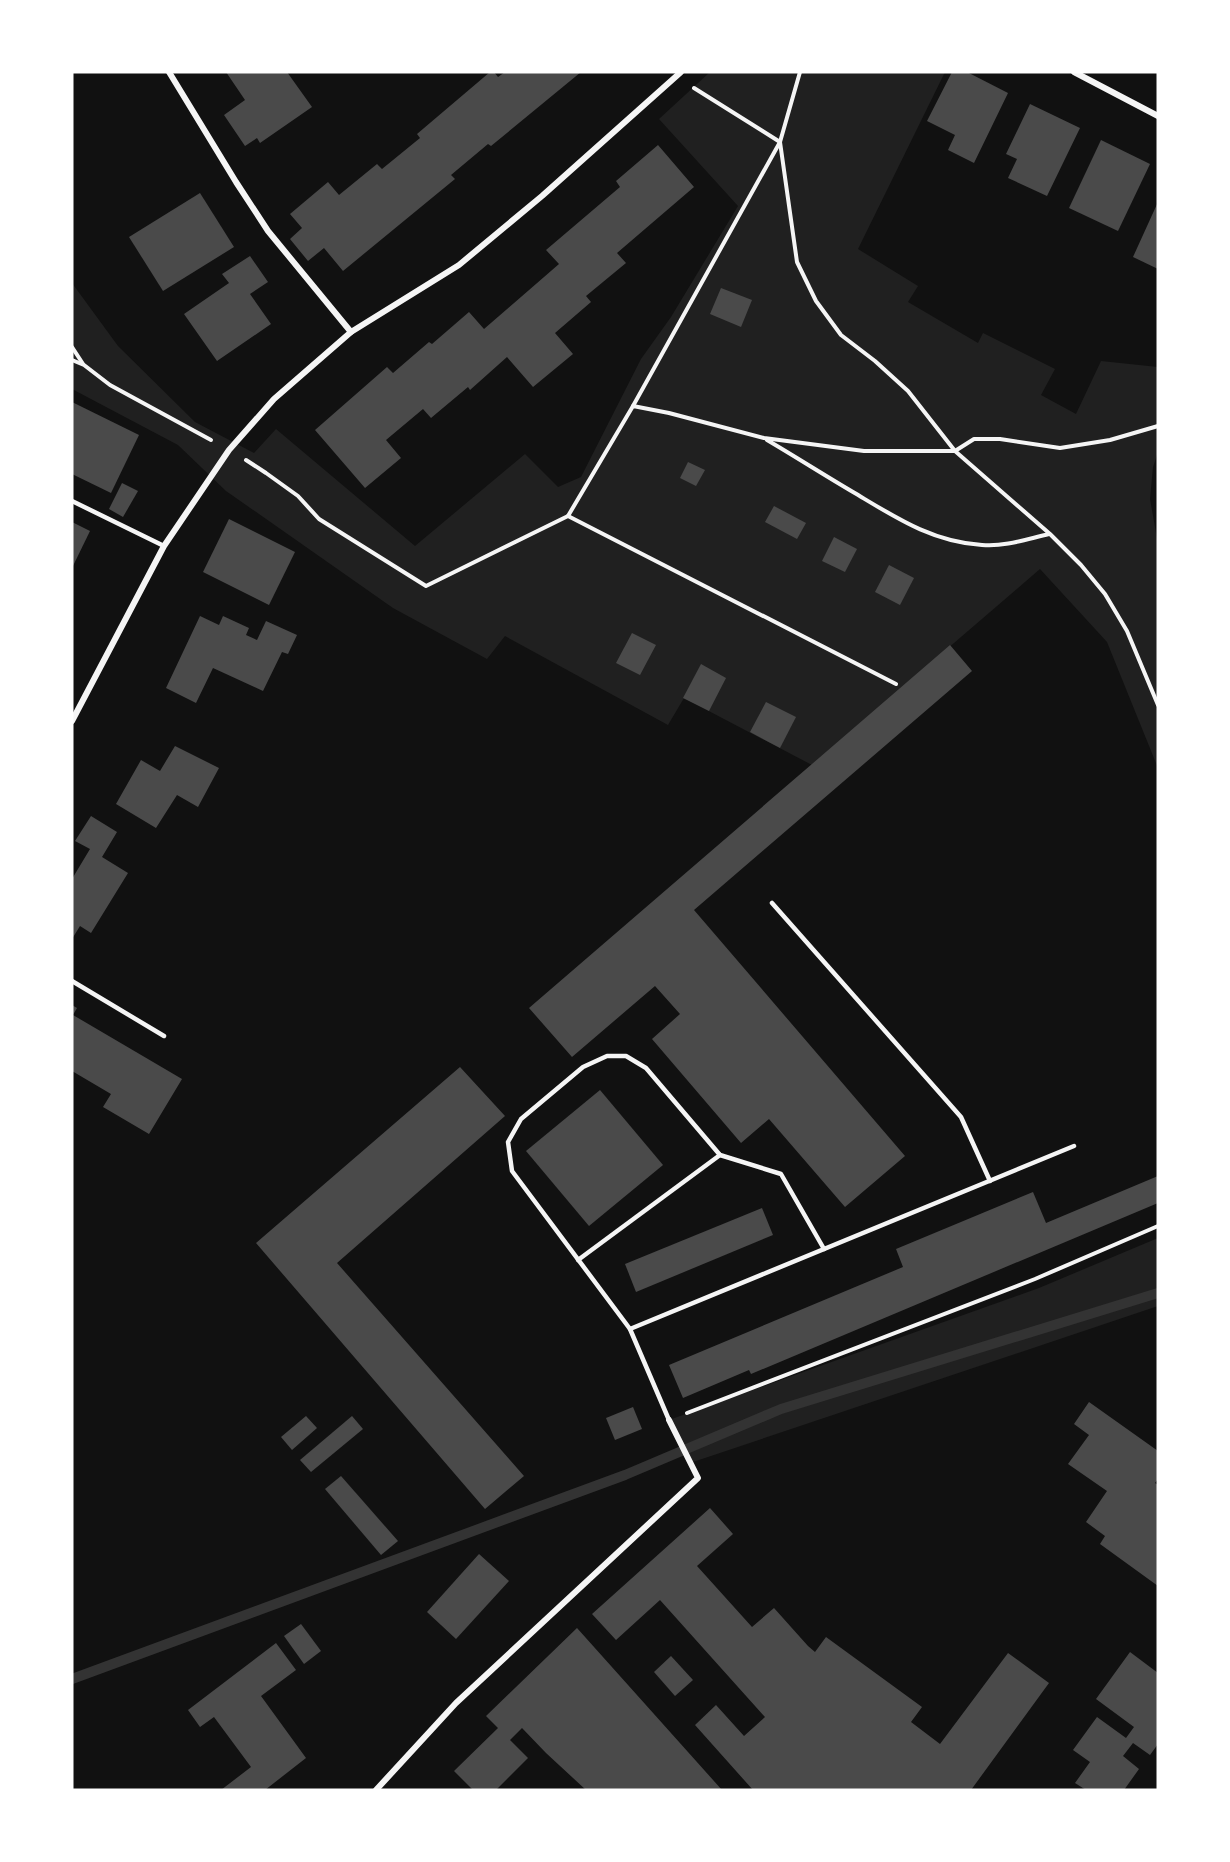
<svg xmlns="http://www.w3.org/2000/svg" width="1230" height="1862" font-family="Cabin,sans-serif">
  <rect width="100%" height="100%" fill="#111"/>
  <g fill="#202020">
    <polygon points="710,72 945,72 858,249 918,286 908,302 978,343 983,333 1055,369 1041,395 1076,414 1101,361 1158,367 1158,452 1153,467 1150,499 1158,544 1158,768 1107,642 1040,569 812,765 684,698 668,725 505,636 487,659 393,608 226,491 178,445 72,389 72,283 118,346 195,422 254,453 276,429 415,546 525,454 558,487 581,477 641,359 671,317 738,206 659,119"/>
    <polygon points="1158,1238 1158,1306 690,1463 669,1420 1039,1288"/>
  </g>
  <g fill="none" stroke-linecap="round" stroke-linejoin="round">
    <polyline stroke="#333" stroke-width="10" points="72,1679 625,1475 781,1409 1158,1293"/>
  </g>
  <g fill="#4a4a4a">
    <polygon points="226,72 287,72 312,107 260,143 257,138 245,146 224,115 245,100"/>
    <polygon points="490,72 494,72 498,77 505,72 581,72 491,146 488,144 451,175 455,179 343,271 324,248 308,261 290,239 302,228 290,214 328,182 339,195 377,164 382,169 420,138 417,134"/>
    <polygon points="952,72 967,72 1008,93 974,163 948,150 955,135 927,121"/>
    <polygon points="1030,104 1080,128 1047,196 1008,178 1017,159 1006,154"/>
    <polygon points="1101,140 1150,164 1118,231 1069,208"/>
    <polygon points="658,145 694,187 617,253 626,263 586,296 591,302 555,333 573,354 533,387 507,357 470,390 468,387 431,418 423,409 386,440 401,458 365,488 315,430 387,367 393,373 429,342 432,344 469,312 484,329 559,264 546,250 620,187 616,181"/>
    <polygon points="200,193 234,247 163,291 129,237"/>
    <polygon points="1158,202 1158,269 1133,257"/>
    <polygon points="250,256 268,282 250,294 271,324 217,361 184,314 229,283 222,274"/>
    <polygon points="721,288 752,300 741,327 710,314"/>
    <polygon points="72,402 139,435 111,493 72,474"/>
    <polygon points="688,462 705,470 696,486 680,478"/>
    <polygon points="122,483 138,491 123,517 109,509"/>
    <polygon points="774,506 806,523 797,539 765,522"/>
    <polygon points="229,519 295,552 269,605 203,572"/>
    <polygon points="72,522 90,531 72,568"/>
    <polygon points="834,537 857,549 845,572 822,561"/>
    <polygon points="889,565 914,578 900,605 875,592"/>
    <polygon points="200,616 219,625 223,616 249,628 246,635 257,640 266,621 297,635 288,654 282,652 263,691 213,668 196,703 166,688"/>
    <polygon points="632,633 656,645 640,675 616,663"/>
    <polygon points="950,645 972,671 694,910 905,1156 845,1207 769,1119 741,1143 652,1039 680,1014 655,986 572,1057 529,1008"/>
    <polygon points="701,664 726,678 709,711 683,698"/>
    <polygon points="766,702 796,717 780,748 750,732"/>
    <polygon points="175,746 219,768 198,807 177,795 156,828 116,804 141,760 160,771"/>
    <polygon points="91,816 117,832 102,857 128,873 91,933 80,926 72,939 72,879 90,849 75,841"/>
    <polygon points="72,1005 77,1008 73,1015 182,1079 149,1134 103,1107 111,1094 72,1071"/>
    <polygon points="460,1067 505,1116 337,1263 524,1476 485,1509 256,1243"/>
    <polygon points="600,1090 663,1165 589,1226 526,1151"/>
    <polygon points="1158,1176 1158,1203 751,1374 749,1370 683,1398 669,1365 903,1267 896,1249 1033,1192 1046,1223"/>
    <polygon points="762,1208 773,1235 636,1292 625,1264"/>
    <polygon points="1089,1402 1158,1451 1158,1479 1155,1483 1158,1485 1158,1586 1100,1544 1105,1536 1086,1522 1107,1491 1068,1464 1089,1435 1074,1424"/>
    <polygon points="633,1407 642,1429 615,1440 606,1418"/>
    <polygon points="306,1416 317,1428 292,1450 281,1437"/>
    <polygon points="352,1416 363,1429 311,1472 300,1460"/>
    <polygon points="341,1476 398,1541 381,1555 325,1489"/>
    <polygon points="710,1508 733,1534 697,1566 752,1627 774,1608 808,1646 815,1652 826,1637 922,1707 911,1722 940,1744 1008,1653 1049,1683 971,1790 753,1790 695,1725 716,1705 744,1736 765,1717 660,1600 616,1640 592,1614"/>
    <polygon points="479,1554 509,1581 456,1639 427,1612"/>
    <polygon points="301,1624 321,1651 304,1664 284,1636"/>
    <polygon points="577,1628 722,1790 586,1790 546,1753 522,1728 510,1740 528,1758 496,1790 473,1790 454,1771 498,1728 486,1716"/>
    <polygon points="276,1643 296,1670 261,1696 306,1758 265,1790 221,1790 251,1767 214,1717 200,1727 188,1710"/>
    <polygon points="1130,1652 1158,1673 1158,1744 1150,1755 1133,1743 1123,1756 1139,1769 1124,1790 1086,1790 1075,1783 1090,1762 1073,1750 1097,1717 1126,1738 1134,1727 1096,1699"/>
    <polygon points="671,1656 693,1680 675,1696 654,1672"/>
  </g>
  <g fill="none" stroke-linecap="round" stroke-linejoin="round">
    <g stroke="#f5f5f5" stroke-width="4">
      <polyline points="694,88 780,142 797,262 816,301 841,335 875,361 908,391 955,451 1050,534 1081,565 1105,594 1127,631 1158,705"/>
      <polyline points="72,347 83,364"/>
      <polyline points="72,360 84,365 110,385 211,440"/>
      <polyline points="633,406 780,142 800,72"/>
      <path d="M767 440C796 457 824 475 853 492 895 517 932 542 982 545 1005 547 1027 539 1049 534"/>
      <polyline points="246,460 266,473 298,496 319,519 426,586 568,516 633,406 669,413 764,438 864,451 955,451 974,439 1000,439 1060,448 1110,440 1158,426"/>
      <polyline points="568,516 896,684"/>
      <polyline points="687,1413 1035,1279 1158,1226"/>
    </g>
    <g stroke="#f5f5f5" stroke-width="4.5">
      <polyline points="72,501 164,546"/>
      <polyline points="772,903 961,1117 990,1181"/>
      <polyline points="72,981 164,1036"/>
      <polyline points="578,1260 720,1155"/>
      <polyline points="630,1329 512,1171 508,1142 521,1119 583,1067 607,1056 626,1056 646,1068 720,1155 781,1174 824,1249"/>
      <polyline points="669,1420 630,1329 1074,1146"/>
    </g>
    <g stroke="#f5f5f5" stroke-width="6">
      <polyline points="169,72 236,182 268,231 351,332"/>
      <polyline points="1074,72 1158,116"/>
      <polyline points="72,721 164,546 229,450 274,399 351,332 459,265 542,196 681,72"/>
      <polyline points="376,1790 456,1703 698,1478 669,1420"/>
    </g>
  </g>
  <rect width="1230" height="1862" fill="none" stroke="#ffffff" stroke-width="147"/>
</svg>
